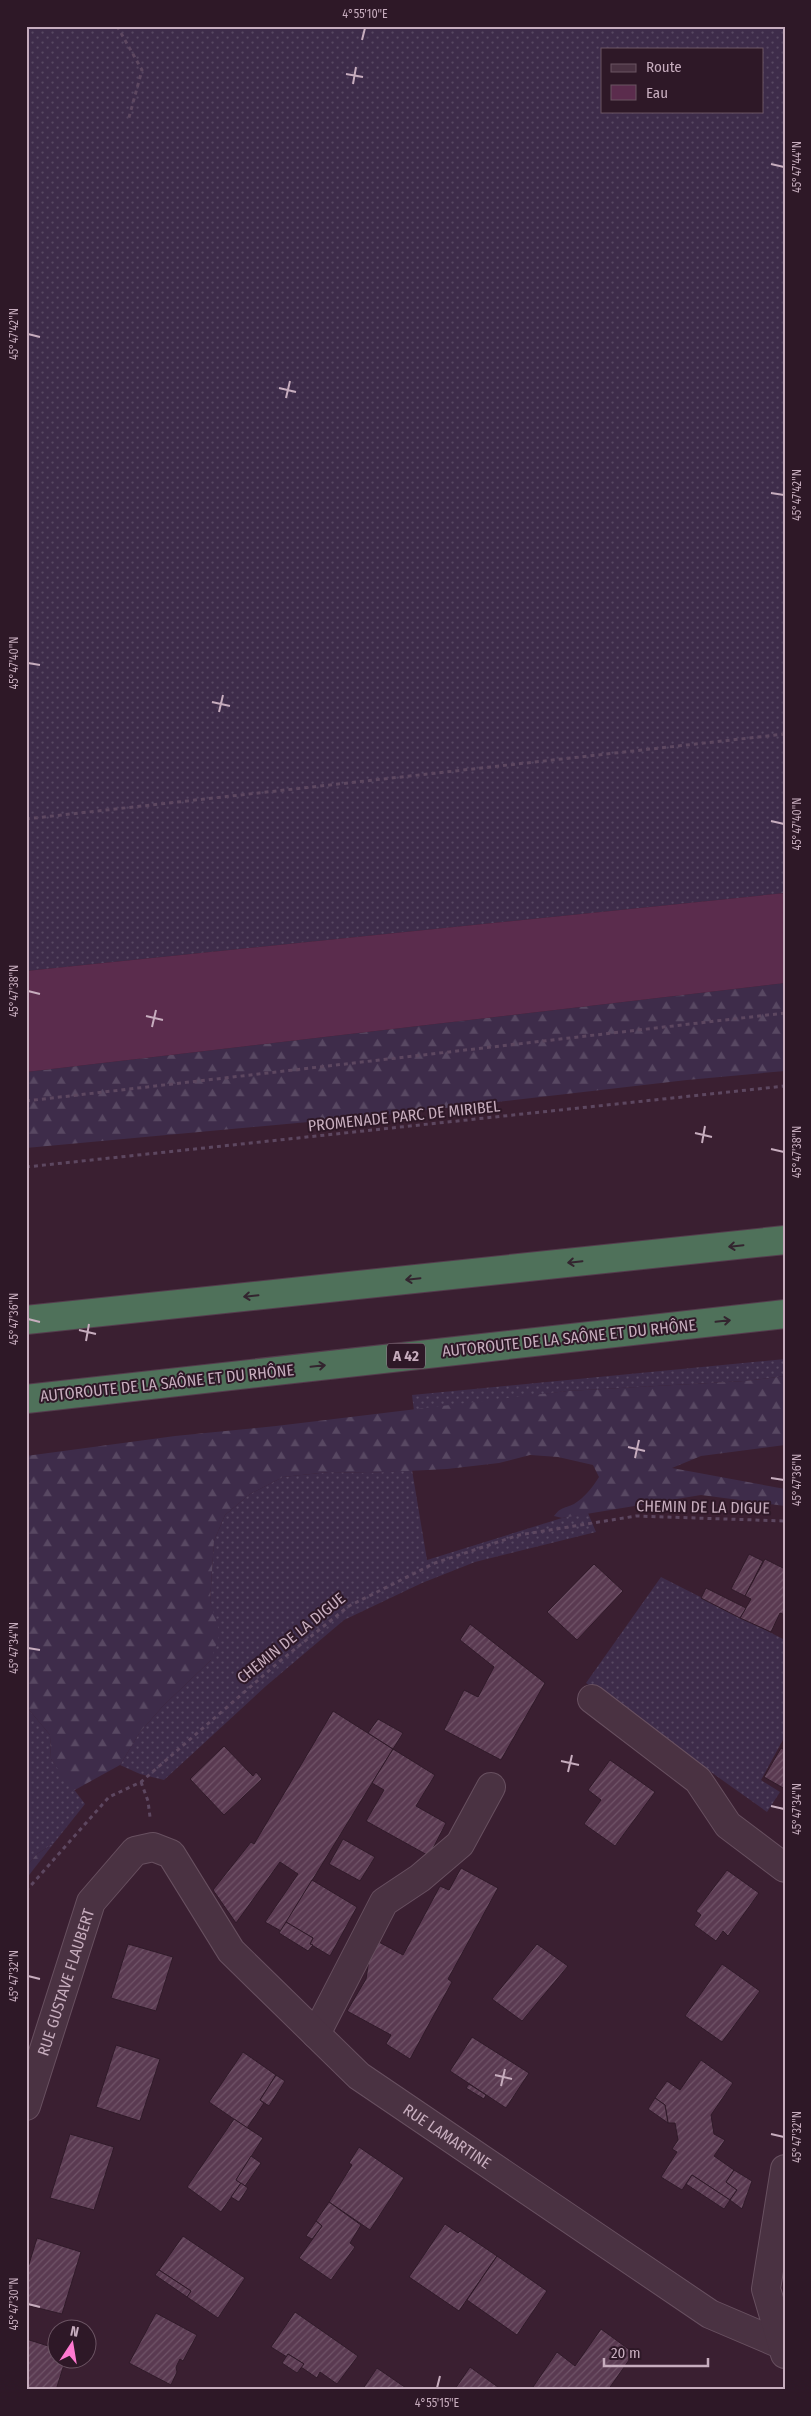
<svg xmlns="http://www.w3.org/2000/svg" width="811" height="2416" font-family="'Fira Sans Condensed',sans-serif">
  <defs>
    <pattern id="grass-dots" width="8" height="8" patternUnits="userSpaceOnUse" patternTransform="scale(1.25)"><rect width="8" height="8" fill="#3e2c4a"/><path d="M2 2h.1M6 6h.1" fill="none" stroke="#584862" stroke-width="1.8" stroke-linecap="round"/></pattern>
    <pattern id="forest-firs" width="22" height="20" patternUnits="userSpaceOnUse" patternTransform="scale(1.25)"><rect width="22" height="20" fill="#3e2c4a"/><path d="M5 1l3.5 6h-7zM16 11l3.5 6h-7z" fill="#584862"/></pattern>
    <pattern id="building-hatch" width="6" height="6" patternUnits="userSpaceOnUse" patternTransform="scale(1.25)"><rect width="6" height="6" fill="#5a3a51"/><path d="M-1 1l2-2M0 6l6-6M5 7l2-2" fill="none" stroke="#705468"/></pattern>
  </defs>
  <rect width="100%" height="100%" fill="#3a1f31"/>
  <g fill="url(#grass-dots)" fill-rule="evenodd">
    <path d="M26 26H785V893L26 971ZM602 49H762V111H602Z"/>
    <polygon points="785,1359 785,1376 745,1381 567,1391 414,1411 412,1395"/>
    <polygon points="412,1470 427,1560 562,1518 588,1513 596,1532 475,1562 422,1583 344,1620 266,1686 164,1780 140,1774 120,1765 140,1732 163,1706 211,1660 213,1613 210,1601 214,1541 225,1515 250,1494 283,1477 329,1472 369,1473"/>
    <polygon points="661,1577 785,1640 785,1736 761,1780 780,1792 767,1812 586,1683"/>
    <polygon points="26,1706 50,1735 51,1759 85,1804 54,1843 37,1854 26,1867"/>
  </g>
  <g fill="url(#forest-firs)">
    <polygon points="785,983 785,1071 687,1080 385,1115 26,1148 26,1072"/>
    <path d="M785 1376V1445L701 1456 672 1468 785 1489V1506L701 1495 562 1518 554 1516C562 1506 564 1509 574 1504 585 1497 592 1488 599 1477L593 1465 558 1457 530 1455 499 1463 447 1469 369 1473 329 1472 283 1477 250 1494 225 1515 214 1541 210 1601 220 1633 211 1660 163 1706 140 1732 120 1765 73 1791 51 1759 50 1735 26 1706V1456L175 1436 276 1426 567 1391 745 1381Z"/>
    <polygon points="54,1843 26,1879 26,1867 37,1854"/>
  </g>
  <polygon fill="#5b2c4d" points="785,893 785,983 26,1072 26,971"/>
  <g fill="url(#building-hatch)" stroke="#301a29">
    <polygon points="749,1554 763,1561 745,1596 731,1589"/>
    <polygon points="765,1559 785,1569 785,1615 780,1613 771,1632 740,1618 751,1599 745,1596"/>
    <polygon points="594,1564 623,1591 577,1640 547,1612"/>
    <polygon points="706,1588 746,1608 740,1618 701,1598"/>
    <polygon points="470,1624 545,1683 501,1760 444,1730 464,1690 478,1697 494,1667 460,1640"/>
    <polygon points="333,1711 393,1749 281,1931 265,1922 298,1874 280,1862 236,1923 213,1890 251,1842 254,1844"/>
    <polygon points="378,1719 403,1733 393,1749 368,1733"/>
    <polygon points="224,1746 253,1776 256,1772 262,1779 224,1815 190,1779"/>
    <polygon points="781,1748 785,1750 785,1789 764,1777"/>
    <polygon points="393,1749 435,1775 416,1806 446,1823 429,1856 366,1821 384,1790 372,1783"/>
    <polygon points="610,1760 655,1792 615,1846 584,1824 601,1800 588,1790"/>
    <polygon points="343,1839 375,1857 360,1881 329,1864"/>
    <polygon points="461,1868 498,1888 448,1979 452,1982 410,2059 386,2044 391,2035 347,2011 366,1979 370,1953 377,1941 403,1955 440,1886 449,1890"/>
    <polygon points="727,1870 759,1893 728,1936 723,1931 716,1941 694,1925 701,1915 696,1911"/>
    <polygon points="312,1880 357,1907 330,1956 310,1944 313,1938 286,1922"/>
    <polygon points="286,1922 313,1938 310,1944 313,1945 308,1951 279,1933"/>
    <polygon points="128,1944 173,1957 156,2011 111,1998"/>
    <polygon points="537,1944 568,1966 522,2021 492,1999"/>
    <polygon points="722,1964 760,1991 722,2042 685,2016"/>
    <polygon points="472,2037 529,2073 506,2108 450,2071"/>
    <polygon points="116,2045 160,2059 140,2121 96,2107"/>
    <polygon points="243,2052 276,2075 260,2100 264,2103 247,2128 209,2102"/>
    <polygon points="701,2060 733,2083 711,2115 714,2134 725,2140 714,2156 734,2170 726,2182 737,2190 730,2200 692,2175 682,2190 661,2177 677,2152 672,2149 678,2140 675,2123 668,2123 665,2105 655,2098 667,2081 680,2090"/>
    <polygon points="276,2075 285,2081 269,2106 260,2100"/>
    <polygon points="469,2084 486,2095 484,2099 466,2088"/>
    <polygon points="655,2098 665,2105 668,2123 648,2109"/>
    <polygon points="234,2119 263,2138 236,2180 241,2183 221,2212 187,2187"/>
    <polygon points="70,2134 114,2147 94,2210 50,2198"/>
    <polygon points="359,2147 404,2178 370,2230 329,2202 352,2165 349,2163"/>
    <polygon points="251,2156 261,2163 245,2186 236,2180"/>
    <polygon points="734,2170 752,2181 742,2209 730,2200 737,2190 726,2182"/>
    <polygon points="692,2175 730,2200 724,2209 686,2184"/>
    <polygon points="241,2183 248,2188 239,2202 231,2197"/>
    <polygon points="329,2202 361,2225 350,2243 355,2247 331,2280 299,2258 322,2226 316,2221"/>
    <polygon points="316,2221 322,2226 312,2239 306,2236"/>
    <polygon points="445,2224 458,2233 460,2231 497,2256 459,2311 409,2277"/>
    <polygon points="183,2236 245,2278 218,2318 187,2297 191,2291 159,2270"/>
    <polygon points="37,2238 81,2252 62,2314 26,2305 26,2274"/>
    <polygon points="497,2256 547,2291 517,2335 467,2300"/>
    <polygon points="159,2270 191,2291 187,2297 155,2275"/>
    <polygon points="295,2312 358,2356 337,2384 320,2372 317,2378 301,2367 304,2364 288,2354 287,2357 271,2347"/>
    <polygon points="156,2313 197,2335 183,2361 180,2359 176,2367 177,2372 171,2385 129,2363"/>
    <polygon points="601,2329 634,2353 608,2390 537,2390 533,2387 557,2352 575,2366"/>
    <polygon points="26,2339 58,2349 58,2358 66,2358 56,2390 26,2390"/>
    <polygon points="288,2354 304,2364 297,2373 282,2363"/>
    <polygon points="470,2367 502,2390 457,2390 455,2389"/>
    <polygon points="377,2368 409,2390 362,2390"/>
  </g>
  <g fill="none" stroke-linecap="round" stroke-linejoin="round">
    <defs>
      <g id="minor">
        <polyline points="592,1699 698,1780 728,1825 785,1868"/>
        <polyline points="316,2034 384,1902 420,1878 460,1844 491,1787"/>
        <path id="s1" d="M26 2106 91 1902 135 1851 153 1847 171 1854 231 1951 359 2076 710 2314 785 2346"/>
        <polyline points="785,2169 766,2289 785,2354"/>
      </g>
      <g id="highway">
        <polyline points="26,1320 785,1240"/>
        <polyline points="26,1399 785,1314"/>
      </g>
    </defs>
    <use href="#minor" stroke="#685060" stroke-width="30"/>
    <use href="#highway" stroke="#543d4d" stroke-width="30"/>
    <g stroke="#5d4760" stroke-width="3" stroke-dasharray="4 4" stroke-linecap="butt">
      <polyline points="117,26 142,70 128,121"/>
      <polyline points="26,819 785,734"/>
      <polyline points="26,1101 785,1013"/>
      <polyline points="26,1167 785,1086"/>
      <polyline points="141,1782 148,1801 150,1817"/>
      <polyline points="26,1891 109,1797 141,1782 280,1661 349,1606 435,1563 519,1535 636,1516 785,1521"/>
    </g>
    <use href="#minor" stroke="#4a3242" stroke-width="28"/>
    <use href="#highway" stroke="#4f715a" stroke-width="28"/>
  </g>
  <defs><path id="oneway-shaft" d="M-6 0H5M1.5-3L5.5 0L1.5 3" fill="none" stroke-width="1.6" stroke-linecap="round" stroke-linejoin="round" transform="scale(1.25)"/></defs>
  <g stroke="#33252f">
    <use href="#oneway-shaft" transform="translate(736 1246) rotate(174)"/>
    <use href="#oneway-shaft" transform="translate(575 1262) rotate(174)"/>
    <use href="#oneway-shaft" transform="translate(413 1279) rotate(174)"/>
    <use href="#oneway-shaft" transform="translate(251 1296) rotate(174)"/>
    <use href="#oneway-shaft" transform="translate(723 1321) rotate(-6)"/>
    <use href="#oneway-shaft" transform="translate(318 1366) rotate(-6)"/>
  </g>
  <path fill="none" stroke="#c7adbe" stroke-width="2" d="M362 40 365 28M346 74 363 77M353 84 356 67M771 164 784 167M28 334 40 337M279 388 296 392M286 398 290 381M771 493 784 495M28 663 40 665M212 702 230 706M219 712 223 695M771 821 784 824M28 991 40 994M146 1016 163 1020M152 1027 156 1010M695 1133 712 1137M702 1143 705 1126M771 1149 784 1152M28 1319 40 1322M79 1330 96 1334M86 1341 89 1324M628 1447 645 1451M635 1458 639 1440M771 1478 784 1480M28 1648 40 1650M561 1761 579 1765M568 1772 572 1755M771 1806 784 1809M28 1976 40 1979M495 2075 512 2079M501 2086 505 2069M771 2134 784 2137M28 2304 40 2307M437 2388 440 2376"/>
  <g text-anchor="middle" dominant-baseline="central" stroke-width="4" stroke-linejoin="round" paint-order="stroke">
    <rect fill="#2e1827" stroke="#998091" stroke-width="1" x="387" y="1343.5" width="38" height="25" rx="4"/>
    <g font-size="15" font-weight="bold" fill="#c7adbe">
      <text x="406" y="1356">A 42</text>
    </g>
    <g font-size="16" fill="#c7adbe" stroke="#2e1827">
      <text transform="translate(404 1116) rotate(-6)">PROMENADE PARC DE MIRIBEL</text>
      <text transform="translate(569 1338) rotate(-6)">AUTOROUTE DE LA SAÔNE ET DU RHÔNE</text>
      <text transform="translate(167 1383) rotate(-6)">AUTOROUTE DE LA SAÔNE ET DU RHÔNE</text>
      <text transform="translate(703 1507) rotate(1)">CHEMIN DE LA DIGUE</text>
      <text transform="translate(291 1638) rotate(-39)">CHEMIN DE LA DIGUE</text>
      <text stroke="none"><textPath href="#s1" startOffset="130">RUE GUSTAVE FLAUBERT</textPath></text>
      <text stroke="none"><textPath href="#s1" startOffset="719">RUE LAMARTINE</textPath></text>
    </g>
  </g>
  <rect width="811" height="2416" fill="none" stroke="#2e1827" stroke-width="55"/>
  <rect x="601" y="48" width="162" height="65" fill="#2e1827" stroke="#6b5463"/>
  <rect x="611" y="64" width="25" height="8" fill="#4a3242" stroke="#6b5463"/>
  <text x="646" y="72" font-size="15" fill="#c7adbe">Route</text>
  <rect x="611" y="85" width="25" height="15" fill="#5b2c4d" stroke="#6b5463"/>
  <text x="646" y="98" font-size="15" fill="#c7adbe">Eau</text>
  <g transform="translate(72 2344) rotate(12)"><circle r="24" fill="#2e1827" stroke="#6b5463"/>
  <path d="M0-4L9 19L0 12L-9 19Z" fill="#ff79d1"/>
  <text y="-8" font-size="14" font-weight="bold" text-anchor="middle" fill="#c7adbe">N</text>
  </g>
  <path d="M604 2358v8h104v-8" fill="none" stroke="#c7adbe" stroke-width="2.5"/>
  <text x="611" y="2358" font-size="15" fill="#c7adbe" stroke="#2e1827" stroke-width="4" paint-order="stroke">20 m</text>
  <rect x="28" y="28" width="756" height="2360" fill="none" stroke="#c7adbe" stroke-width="2"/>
  <g font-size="12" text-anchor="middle" fill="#c7adbe">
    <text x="365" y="18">4°55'10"E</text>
    <text transform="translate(797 167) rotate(-90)" y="4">45°47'44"N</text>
    <text transform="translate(14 334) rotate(-90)" y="4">45°47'42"N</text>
    <text transform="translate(797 495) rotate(-90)" y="4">45°47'42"N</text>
    <text transform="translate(14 663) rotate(-90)" y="4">45°47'40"N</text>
    <text transform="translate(797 824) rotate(-90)" y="4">45°47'40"N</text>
    <text transform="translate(14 991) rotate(-90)" y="4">45°47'38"N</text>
    <text transform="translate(797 1152) rotate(-90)" y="4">45°47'38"N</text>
    <text transform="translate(14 1319) rotate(-90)" y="4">45°47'36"N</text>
    <text transform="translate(797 1480) rotate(-90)" y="4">45°47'36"N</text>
    <text transform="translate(14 1648) rotate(-90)" y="4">45°47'34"N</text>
    <text transform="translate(797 1809) rotate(-90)" y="4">45°47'34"N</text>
    <text transform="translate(14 1976) rotate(-90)" y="4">45°47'32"N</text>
    <text transform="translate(797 2137) rotate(-90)" y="4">45°47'32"N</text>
    <text transform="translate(14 2304) rotate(-90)" y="4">45°47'30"N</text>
    <text x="437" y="2407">4°55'15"E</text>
  </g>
</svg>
